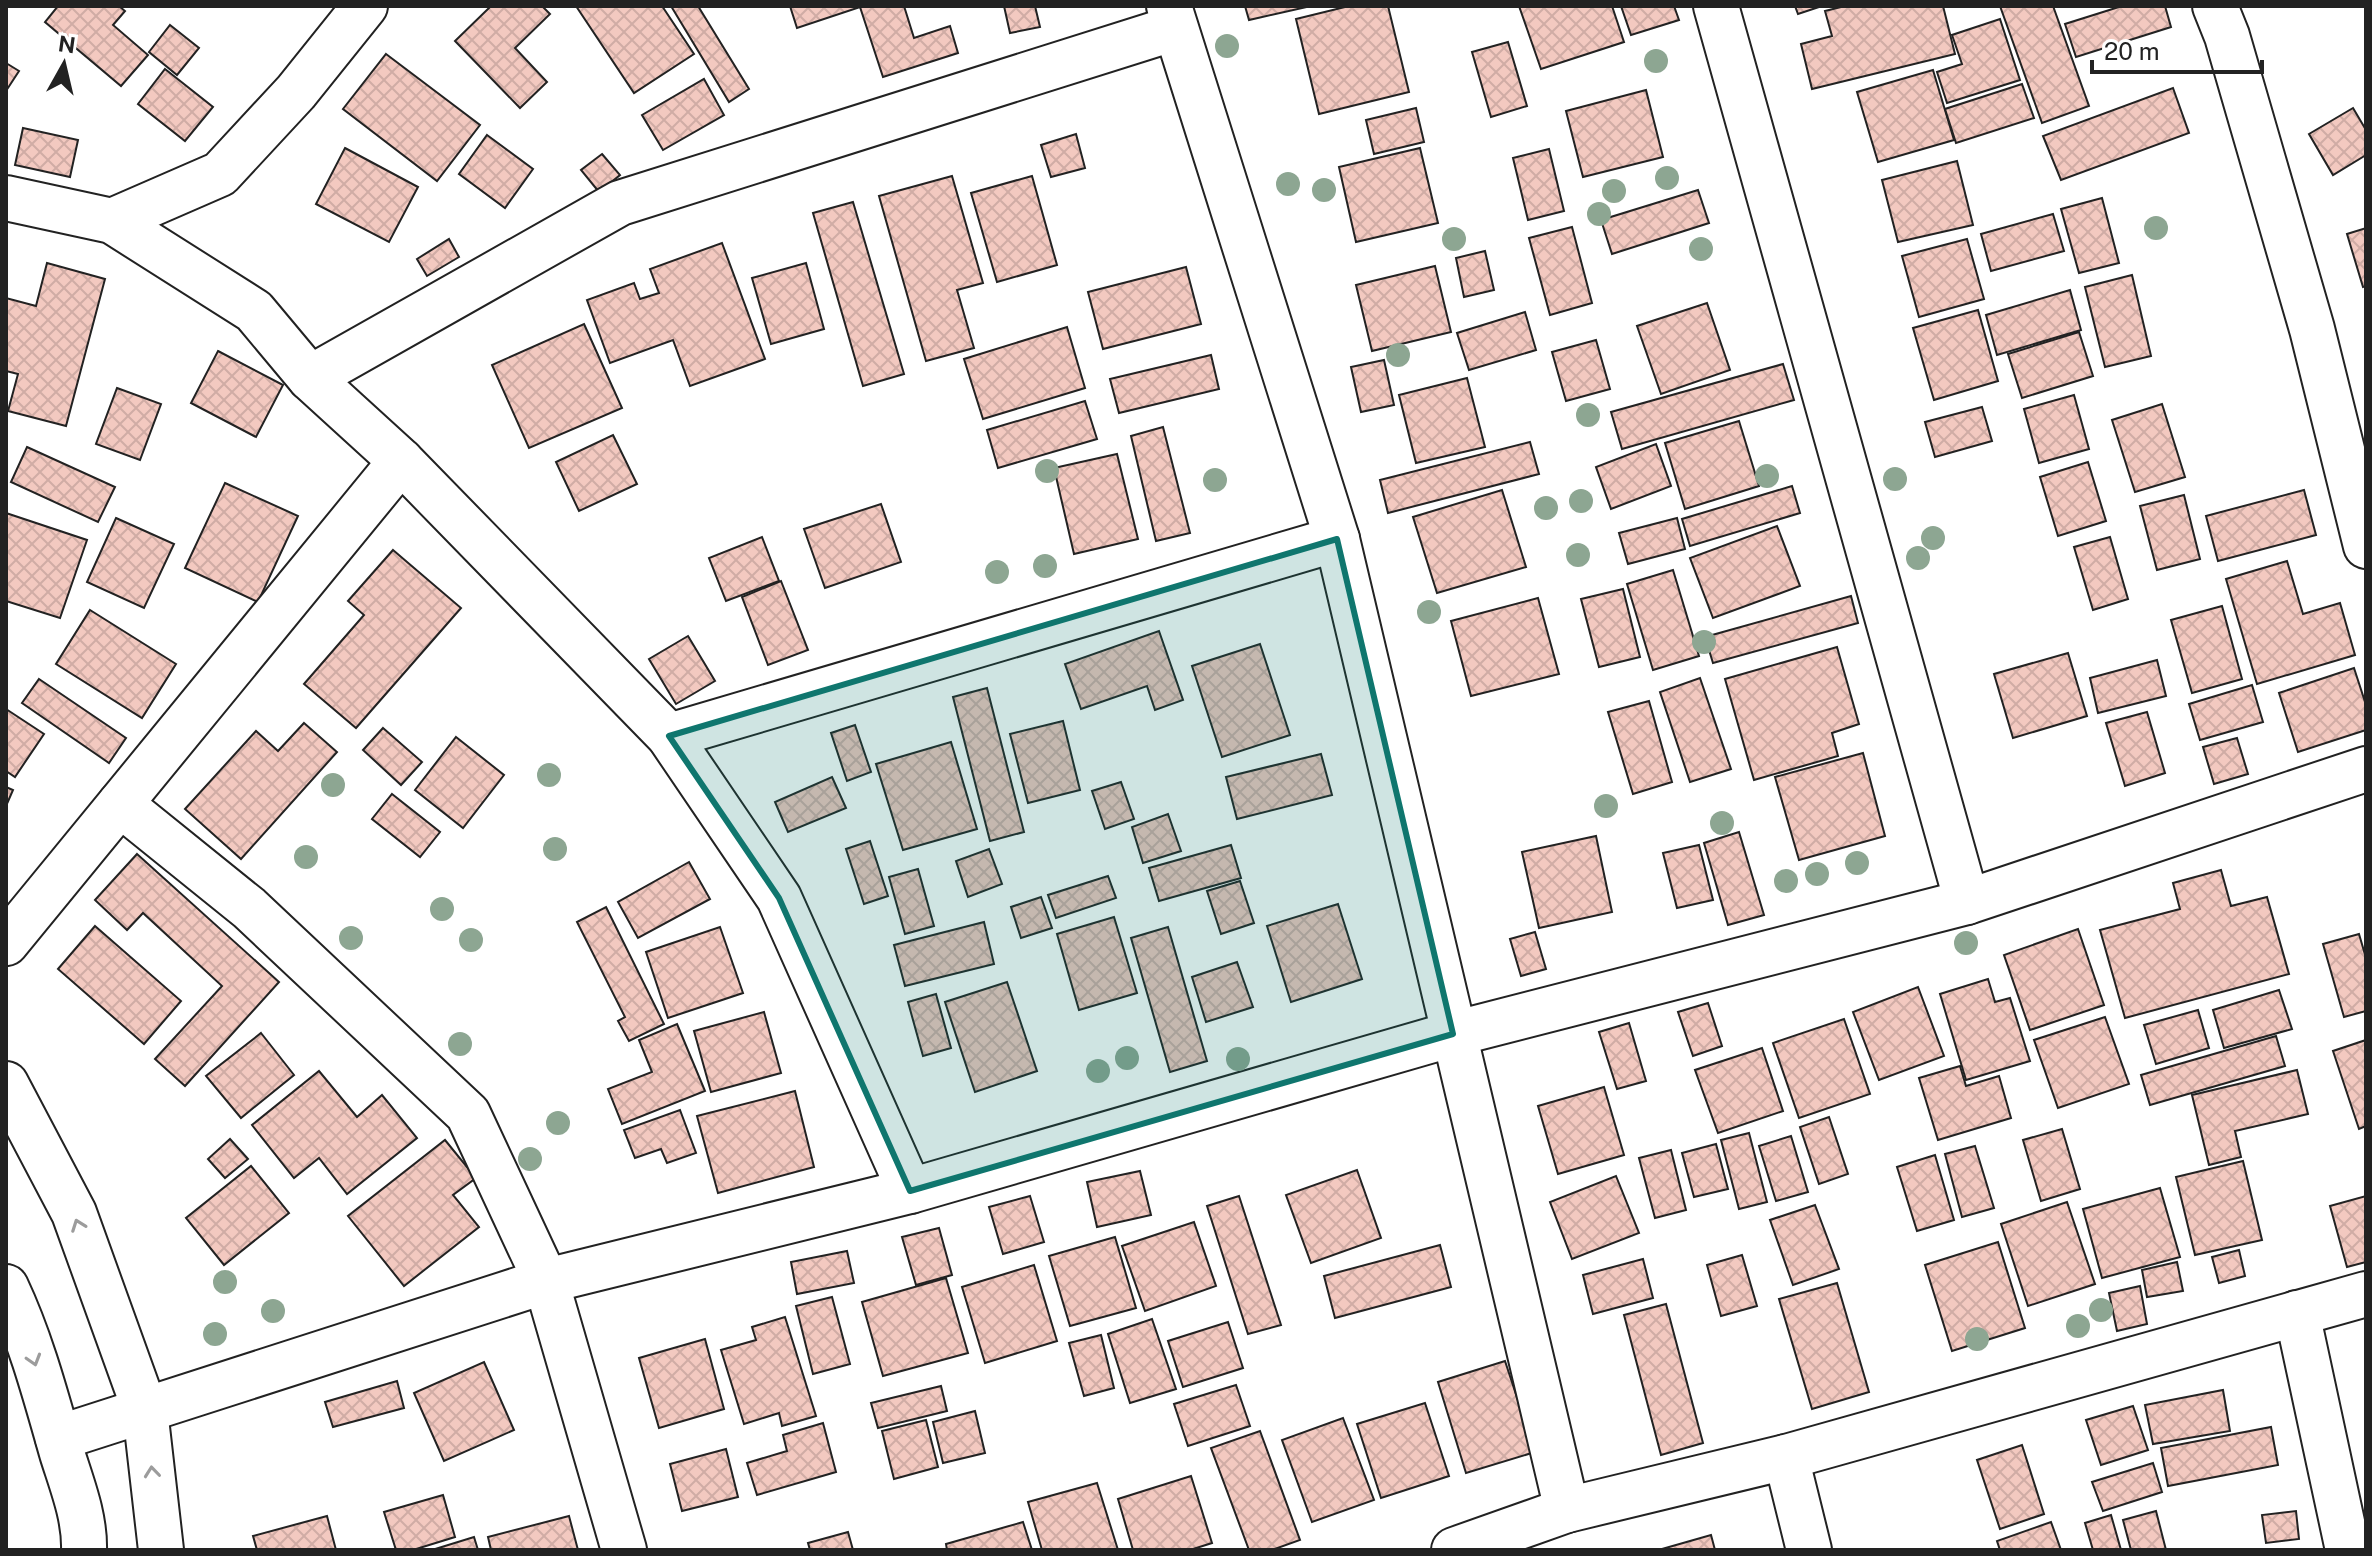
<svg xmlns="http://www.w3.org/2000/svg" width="2372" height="1556" font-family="'Public Sans',sans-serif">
  <defs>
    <pattern id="building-cross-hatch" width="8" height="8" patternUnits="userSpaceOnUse" patternTransform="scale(2)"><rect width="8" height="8" fill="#f3c9c0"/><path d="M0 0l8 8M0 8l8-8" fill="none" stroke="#d0aca5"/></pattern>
  </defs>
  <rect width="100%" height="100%" fill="#fff"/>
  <g fill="url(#building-cross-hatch)" stroke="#222" stroke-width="2">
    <polygon points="58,6 119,6 125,11 113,25 148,55 121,86 45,22"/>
    <polygon points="491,6 542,6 550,14 515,48 547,82 520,108 455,41"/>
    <polygon points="576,6 662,6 694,54 634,93"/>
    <polygon points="671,6 698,6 749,89 729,102"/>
    <polygon points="790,6 904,6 914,38 950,26 958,53 883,77 860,7 797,28"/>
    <polygon points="1004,6 1035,6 1040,27 1010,33"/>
    <polygon points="1245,6 1311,6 1249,20"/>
    <polygon points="1349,6 1388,6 1409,92 1319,114 1296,19"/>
    <polygon points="1519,6 1612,6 1624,42 1541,69"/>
    <polygon points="1621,6 1674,6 1679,20 1631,35"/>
    <polygon points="1795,6 1822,6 1798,14"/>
    <polygon points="1845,6 1943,6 1955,54 1812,89 1801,44 1832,36 1825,11"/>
    <polygon points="2000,6 2053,6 2089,106 2042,123"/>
    <polygon points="2122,6 2165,6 2171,27 2076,57 2065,24"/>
    <polygon points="2000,19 2020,80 1947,103 1937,72 1962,64 1952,35"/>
    <polygon points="170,25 199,48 177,75 149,52"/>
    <polygon points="1508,42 1527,106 1491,117 1472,52"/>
    <polygon points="386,54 480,125 437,181 343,109"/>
    <polygon points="6,63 19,71 6,91"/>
    <polygon points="165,69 213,107 185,141 138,104"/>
    <polygon points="1933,70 1954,140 1878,162 1857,92"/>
    <polygon points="704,79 724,115 663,150 642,115"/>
    <polygon points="2022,84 2034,118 1956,143 1945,109"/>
    <polygon points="2173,88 2189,133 2061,180 2043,136"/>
    <polygon points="1646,90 1663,157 1583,177 1566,111"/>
    <polygon points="1416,108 1424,142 1374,154 1366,120"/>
    <polygon points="2353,108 2366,130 2366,155 2333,175 2309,134"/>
    <polygon points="23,128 78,140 70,177 15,165"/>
    <polygon points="1076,134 1085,168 1051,177 1041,145"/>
    <polygon points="487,135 533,169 505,208 459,174"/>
    <polygon points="345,148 418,187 389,242 316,204"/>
    <polygon points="1420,148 1438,223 1356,242 1339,167"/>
    <polygon points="1549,149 1564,211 1528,220 1513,158"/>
    <polygon points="602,154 620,175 599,192 581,170"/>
    <polygon points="1957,161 1973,225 1898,242 1882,180"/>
    <polygon points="952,176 983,283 957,290 974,348 926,361 879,196"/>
    <polygon points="1032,176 1057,265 997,282 971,193"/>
    <polygon points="1698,190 1709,223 1612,254 1601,220"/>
    <polygon points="2102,198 2119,263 2079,273 2061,209"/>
    <polygon points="853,202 904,374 863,386 813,213"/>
    <polygon points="2053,214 2064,251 1991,271 1981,234"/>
    <polygon points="1572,227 1592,303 1550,315 1529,238"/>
    <polygon points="2366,228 2366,286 2363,287 2347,234"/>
    <polygon points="449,239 459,257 427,276 417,259"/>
    <polygon points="1967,239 1984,299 1919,317 1902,256"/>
    <polygon points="722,243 765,359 690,386 673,340 610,363 587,300 634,283 640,299 659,293 650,269"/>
    <polygon points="1485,251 1494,290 1464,297 1456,258"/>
    <polygon points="47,263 105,279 66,426 8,411 18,374 6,371 6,298 36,306"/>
    <polygon points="806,263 824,329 771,344 752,278"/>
    <polygon points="1435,266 1451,332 1372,351 1356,285"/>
    <polygon points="1186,267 1201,324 1103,349 1088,292"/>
    <polygon points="2132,275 2151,356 2105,367 2085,287"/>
    <polygon points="2070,290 2081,330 1997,355 1986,315"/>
    <polygon points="1707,303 1730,370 1661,394 1637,326"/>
    <polygon points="1978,310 1998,381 1934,400 1913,328"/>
    <polygon points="1525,312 1536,350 1469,370 1457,333"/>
    <polygon points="584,324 622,408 529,448 492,365"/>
    <polygon points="1067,327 1085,388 983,419 964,359"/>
    <polygon points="2079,332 2093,376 2022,398 2008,354"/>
    <polygon points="1596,340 1610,389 1566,401 1552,352"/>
    <polygon points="218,351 283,385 256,437 191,403"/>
    <polygon points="1211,355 1219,389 1119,413 1110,379"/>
    <polygon points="1384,360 1394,405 1361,412 1351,367"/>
    <polygon points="1783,364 1794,400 1622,449 1611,412"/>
    <polygon points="1467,378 1485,447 1416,463 1399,395"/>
    <polygon points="117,388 161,404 140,460 96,444"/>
    <polygon points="2074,395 2089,449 2039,463 2024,409"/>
    <polygon points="1085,401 1097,439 998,468 987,430"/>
    <polygon points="2162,404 2185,477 2135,492 2112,420"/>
    <polygon points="1982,407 1992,441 1935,457 1925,422"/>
    <polygon points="1739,421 1759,486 1685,509 1665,443"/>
    <polygon points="1163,427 1190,533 1156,541 1131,436"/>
    <polygon points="613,435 637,484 579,511 556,462"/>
    <polygon points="1530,442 1539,474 1388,513 1380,480"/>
    <polygon points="1656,444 1671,486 1611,509 1596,467"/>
    <polygon points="27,447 115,487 98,522 11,482"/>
    <polygon points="1117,454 1138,539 1074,554 1054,468"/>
    <polygon points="2088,462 2106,521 2058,536 2040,477"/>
    <polygon points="225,483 298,516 258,602 185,568"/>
    <polygon points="1792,486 1800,513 1690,546 1682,519"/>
    <polygon points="1502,490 1526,567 1437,593 1413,517"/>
    <polygon points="2304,490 2316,535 2218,561 2206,516"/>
    <polygon points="2184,495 2200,559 2157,570 2140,506"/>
    <polygon points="881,504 901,562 825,588 804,529"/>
    <polygon points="6,513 87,540 60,618 6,601"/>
    <polygon points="116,518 174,544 144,608 87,582"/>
    <polygon points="1677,518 1685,549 1628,564 1619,533"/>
    <polygon points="1777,526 1800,586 1713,618 1690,558"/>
    <polygon points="762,537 779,581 726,601 709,558"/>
    <polygon points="2110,537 2128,599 2093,610 2074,547"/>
    <polygon points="393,550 461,608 356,728 304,684 364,615 348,601"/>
    <polygon points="2287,561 2303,614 2340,603 2355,655 2257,684 2226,579"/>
    <polygon points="1673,570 1699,656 1653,670 1627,584"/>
    <polygon points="781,581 808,650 768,665 742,597"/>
    <polygon points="1623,589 1640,657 1599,667 1581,599"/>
    <polygon points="1851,596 1858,623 1713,663 1705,637"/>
    <polygon points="1538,598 1559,674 1471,696 1451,621"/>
    <polygon points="2222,606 2242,679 2192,693 2171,620"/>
    <polygon points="90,610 176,664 142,718 56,664"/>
    <polygon points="1159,631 1183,700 1155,710 1147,686 1081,709 1065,664"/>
    <polygon points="688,636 715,681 676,704 649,659"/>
    <polygon points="1260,644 1290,735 1222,757 1192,666"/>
    <polygon points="1837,647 1859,724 1832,733 1838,756 1754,780 1725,679"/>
    <polygon points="2068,653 2087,716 2013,738 1994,674"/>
    <polygon points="2157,660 2166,696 2098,713 2090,678"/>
    <polygon points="2354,668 2366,705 2366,730 2298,752 2279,693"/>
    <polygon points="1700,678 1731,769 1690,782 1660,692"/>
    <polygon points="39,679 126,738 109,763 22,703"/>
    <polygon points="2252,685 2263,722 2200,740 2189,704"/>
    <polygon points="987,688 1024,832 990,841 953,697"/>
    <polygon points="1649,701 1672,782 1633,794 1608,712"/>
    <polygon points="6,709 44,734 15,777 6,771"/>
    <polygon points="2147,712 2165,773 2125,786 2106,723"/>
    <polygon points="1063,721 1080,790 1028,803 1010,734"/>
    <polygon points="304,723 337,752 241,859 185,809 256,731 278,751"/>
    <polygon points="855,725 871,772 847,781 831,733"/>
    <polygon points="383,728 422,762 401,785 363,750"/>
    <polygon points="456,737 504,775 463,828 415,790"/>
    <polygon points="2237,738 2248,774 2214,784 2203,747"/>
    <polygon points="951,742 977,829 903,850 876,764"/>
    <polygon points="1863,753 1885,836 1799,860 1775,777"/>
    <polygon points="1321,754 1332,795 1237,819 1226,777"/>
    <polygon points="832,777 846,808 788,832 775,802"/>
    <polygon points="1121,782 1134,819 1105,829 1092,791"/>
    <polygon points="6,787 13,790 6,806"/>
    <polygon points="392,794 440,832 420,857 372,819"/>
    <polygon points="1168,814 1181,851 1143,863 1132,827"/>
    <polygon points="1739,832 1764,915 1728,925 1704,843"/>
    <polygon points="1596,836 1612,912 1539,928 1522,852"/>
    <polygon points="870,841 888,896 864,904 846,849"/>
    <polygon points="1231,845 1241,878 1159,901 1149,868"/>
    <polygon points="1699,845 1713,900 1677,908 1663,853"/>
    <polygon points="989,849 1002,884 968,897 956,861"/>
    <polygon points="137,854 279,982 185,1086 155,1059 222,986 143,913 127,930 95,900"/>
    <polygon points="689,862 710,899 638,938 618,902"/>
    <polygon points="918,869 934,926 905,934 889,877"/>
    <polygon points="2221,870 2231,906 2267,897 2289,974 2125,1018 2100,930 2180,909 2173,883"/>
    <polygon points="1108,876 1116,898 1056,918 1048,895"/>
    <polygon points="1240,881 1254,923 1221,934 1207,891"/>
    <polygon points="1041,897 1052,928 1021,938 1011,907"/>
    <polygon points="1338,904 1362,979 1291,1002 1267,926"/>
    <polygon points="606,907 664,1024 629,1041 618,1021 625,1017 577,922"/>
    <polygon points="1114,917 1137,993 1079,1010 1057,934"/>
    <polygon points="984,922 994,964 905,986 894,945"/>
    <polygon points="95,926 181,1001 144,1044 58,969"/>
    <polygon points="720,927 743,993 668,1018 646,952"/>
    <polygon points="1168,927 1207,1061 1170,1072 1131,938"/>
    <polygon points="2078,929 2104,1005 2030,1030 2004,955"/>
    <polygon points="1535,932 1546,969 1521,976 1510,939"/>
    <polygon points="2359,934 2366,958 2366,1011 2344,1017 2323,944"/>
    <polygon points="1237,962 1253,1007 1206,1022 1192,977"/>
    <polygon points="1988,979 1995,1002 2010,998 2030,1061 1966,1080 1940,994"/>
    <polygon points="1007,982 1037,1071 975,1092 945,1002"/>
    <polygon points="1918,987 1944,1056 1879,1080 1853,1012"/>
    <polygon points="2279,990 2292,1029 2224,1048 2213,1010"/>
    <polygon points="936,994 951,1048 923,1056 908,1002"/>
    <polygon points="1708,1003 1722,1046 1693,1056 1678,1012"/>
    <polygon points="2198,1010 2209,1048 2156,1064 2144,1025"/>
    <polygon points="764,1012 781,1073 711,1092 694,1031"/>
    <polygon points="2105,1017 2129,1084 2058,1108 2034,1040"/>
    <polygon points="1844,1019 1870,1094 1799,1118 1773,1043"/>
    <polygon points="1629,1023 1646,1081 1617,1089 1599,1032"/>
    <polygon points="677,1024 705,1091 622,1124 608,1089 652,1072 639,1040"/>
    <polygon points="261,1033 294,1075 241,1118 206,1076"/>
    <polygon points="2276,1036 2285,1066 2150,1105 2141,1075"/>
    <polygon points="2366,1040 2366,1126 2359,1129 2333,1051"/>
    <polygon points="1762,1048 1783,1111 1718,1133 1695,1070"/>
    <polygon points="1960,1066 1966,1086 1999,1076 2011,1118 1938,1140 1919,1078"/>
    <polygon points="2297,1070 2308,1114 2235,1131 2241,1157 2209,1165 2192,1095"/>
    <polygon points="319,1071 357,1117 382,1095 417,1138 347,1194 319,1158 294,1178 252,1125"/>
    <polygon points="1604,1087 1624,1155 1558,1174 1538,1106"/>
    <polygon points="795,1091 814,1167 718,1193 697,1116"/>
    <polygon points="680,1110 696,1153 667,1163 661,1149 635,1158 624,1130"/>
    <polygon points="1829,1117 1848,1174 1819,1184 1800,1127"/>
    <polygon points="2062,1129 2080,1189 2041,1201 2023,1140"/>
    <polygon points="1749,1133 1767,1202 1739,1209 1721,1140"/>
    <polygon points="1791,1136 1808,1192 1776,1201 1759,1146"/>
    <polygon points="230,1139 248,1159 225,1178 208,1159"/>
    <polygon points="445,1140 476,1178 453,1195 479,1227 404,1286 348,1216"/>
    <polygon points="1716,1144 1728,1189 1694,1197 1682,1153"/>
    <polygon points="1975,1146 1994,1208 1962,1217 1945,1154"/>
    <polygon points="1671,1150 1686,1210 1655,1218 1639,1158"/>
    <polygon points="1935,1155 1954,1220 1917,1231 1897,1167"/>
    <polygon points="2243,1161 2262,1240 2195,1255 2176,1177"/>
    <polygon points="251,1166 289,1213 224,1265 186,1218"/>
    <polygon points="1357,1170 1381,1238 1311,1263 1286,1195"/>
    <polygon points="1140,1171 1151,1215 1097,1227 1087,1182"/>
    <polygon points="1616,1176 1639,1233 1572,1259 1550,1202"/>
    <polygon points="2160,1188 2180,1257 2102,1278 2083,1209"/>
    <polygon points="1030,1196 1044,1242 1003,1254 989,1207"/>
    <polygon points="1239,1196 1281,1325 1248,1334 1207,1206"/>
    <polygon points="2366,1196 2366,1262 2347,1267 2330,1206"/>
    <polygon points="2067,1202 2095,1284 2028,1306 2001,1224"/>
    <polygon points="1815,1205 1839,1269 1793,1285 1770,1220"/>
    <polygon points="1194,1222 1216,1286 1145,1311 1122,1246"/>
    <polygon points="939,1228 952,1275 916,1285 902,1237"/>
    <polygon points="1115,1237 1136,1308 1070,1326 1049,1256"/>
    <polygon points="1998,1242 2025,1328 1952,1351 1925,1265"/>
    <polygon points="1440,1245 1451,1287 1335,1318 1324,1276"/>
    <polygon points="2239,1250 2245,1276 2219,1283 2212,1257"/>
    <polygon points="847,1251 854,1283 797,1294 791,1262"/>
    <polygon points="1742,1255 1757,1306 1721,1316 1707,1265"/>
    <polygon points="1643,1259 1653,1298 1593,1314 1583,1275"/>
    <polygon points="2177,1262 2183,1291 2147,1297 2142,1270"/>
    <polygon points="1034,1265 1057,1341 985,1363 962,1287"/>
    <polygon points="946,1278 968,1353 883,1376 862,1302"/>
    <polygon points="1837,1283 1869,1392 1812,1409 1779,1299"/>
    <polygon points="2140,1286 2147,1324 2117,1331 2109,1293"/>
    <polygon points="832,1297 850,1364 813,1374 796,1306"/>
    <polygon points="1666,1304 1703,1443 1661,1455 1624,1315"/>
    <polygon points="785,1317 816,1416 782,1426 779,1413 744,1424 721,1350 756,1340 752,1327"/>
    <polygon points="1152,1319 1176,1389 1130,1403 1108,1334"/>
    <polygon points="1228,1322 1243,1368 1183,1387 1168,1341"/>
    <polygon points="1101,1335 1114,1388 1084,1396 1069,1343"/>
    <polygon points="705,1339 724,1409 659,1428 639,1358"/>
    <polygon points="1505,1361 1535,1452 1466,1473 1438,1382"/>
    <polygon points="484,1362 514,1430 444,1461 414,1393"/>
    <polygon points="397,1381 404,1408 333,1427 325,1402"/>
    <polygon points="1236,1385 1250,1426 1188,1446 1174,1404"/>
    <polygon points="941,1386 947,1411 878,1428 871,1403"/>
    <polygon points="2223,1390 2230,1431 2153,1444 2145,1405"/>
    <polygon points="1425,1403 1449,1476 1381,1498 1357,1424"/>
    <polygon points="2133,1406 2148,1450 2101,1465 2086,1420"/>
    <polygon points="975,1411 985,1453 943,1463 933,1422"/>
    <polygon points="1343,1418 1374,1500 1312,1522 1282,1440"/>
    <polygon points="926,1420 938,1467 894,1479 882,1431"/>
    <polygon points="823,1423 836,1472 757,1495 747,1463 787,1451 783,1435"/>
    <polygon points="2271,1427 2278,1465 2168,1486 2161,1448"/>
    <polygon points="1260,1431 1300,1540 1272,1550 1249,1550 1211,1448"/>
    <polygon points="2022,1445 2044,1514 2000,1529 1977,1460"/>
    <polygon points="726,1449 738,1497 682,1511 670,1464"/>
    <polygon points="2153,1463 2162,1492 2103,1511 2092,1482"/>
    <polygon points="1191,1476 1212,1543 1190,1550 1133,1550 1118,1499"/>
    <polygon points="1097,1483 1118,1550 1042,1550 1028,1502"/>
    <polygon points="443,1495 455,1537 413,1550 396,1550 384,1512"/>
    <polygon points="2156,1511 2166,1550 2131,1550 2123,1520"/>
    <polygon points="2296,1511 2299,1539 2266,1543 2262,1515"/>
    <polygon points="2111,1515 2121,1550 2093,1550 2085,1523"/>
    <polygon points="327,1516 336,1550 257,1550 253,1536"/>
    <polygon points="569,1516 578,1550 491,1550 488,1537"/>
    <polygon points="1023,1522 1032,1550 947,1550 946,1544"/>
    <polygon points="2051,1522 2061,1550 2000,1550 1997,1541"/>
    <polygon points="848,1532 853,1550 810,1550 808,1543"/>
    <polygon points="1711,1535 1715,1550 1662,1549"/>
    <polygon points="474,1537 478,1550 432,1550"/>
  </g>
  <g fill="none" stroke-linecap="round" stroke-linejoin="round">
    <defs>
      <g id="street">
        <polyline points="1169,6 1337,539 1567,1510"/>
        <polyline points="1716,6 1967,902"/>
        <polyline points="2215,6 2227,36 2312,329 2366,546"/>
        <polyline points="6,198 112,221 254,311 310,378 401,461 669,736 779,898 910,1191"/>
        <polyline points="112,221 220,174 296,92 365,6"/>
        <polyline points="310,378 620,203 1175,28"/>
        <polyline points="669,736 1337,539"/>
        <polyline points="120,804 249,908 468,1114 546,1281 624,1550"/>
        <polyline points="6,943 401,461"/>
        <polyline points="2297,1313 2348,1550"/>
        <polyline points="58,1438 546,1281 910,1191 1453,1034 1967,902 2366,769"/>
        <polyline points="1786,1457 1809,1550"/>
        <polyline points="1454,1550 1567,1510 1786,1457 2366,1294"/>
      </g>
      <g id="primary">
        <polyline points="6,1084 74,1213 145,1410 161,1550"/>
        <path d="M6 1287C31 1340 46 1397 62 1453 72 1485 85 1517 84 1550"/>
      </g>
    </defs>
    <use href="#street" stroke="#222" stroke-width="48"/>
    <use href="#primary" stroke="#222" stroke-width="48"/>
    <use href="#street" stroke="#fff" stroke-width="44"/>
    <use href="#primary" stroke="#fff" stroke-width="44"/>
  </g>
  <g fill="#8da692">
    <circle cx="1227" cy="46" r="12"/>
    <circle cx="1656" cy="61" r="12"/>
    <circle cx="1667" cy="178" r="12"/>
    <circle cx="1288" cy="184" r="12"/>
    <circle cx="1324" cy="190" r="12"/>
    <circle cx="1614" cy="191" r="12"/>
    <circle cx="1599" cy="214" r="12"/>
    <circle cx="2156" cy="228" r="12"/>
    <circle cx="1454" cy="239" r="12"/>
    <circle cx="1701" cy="249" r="12"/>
    <circle cx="1398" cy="355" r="12"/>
    <circle cx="1588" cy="415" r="12"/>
    <circle cx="1047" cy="471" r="12"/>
    <circle cx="1767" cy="476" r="12"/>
    <circle cx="1895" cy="479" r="12"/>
    <circle cx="1215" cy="480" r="12"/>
    <circle cx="1581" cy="501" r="12"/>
    <circle cx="1546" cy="508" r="12"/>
    <circle cx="1933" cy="538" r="12"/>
    <circle cx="1578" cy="555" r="12"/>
    <circle cx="1918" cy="558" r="12"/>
    <circle cx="1045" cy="566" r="12"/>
    <circle cx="997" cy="572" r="12"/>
    <circle cx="1429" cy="612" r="12"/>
    <circle cx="1704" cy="642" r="12"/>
    <circle cx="549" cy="775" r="12"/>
    <circle cx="333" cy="785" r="12"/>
    <circle cx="1606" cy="806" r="12"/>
    <circle cx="1722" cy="823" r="12"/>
    <circle cx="555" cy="849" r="12"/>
    <circle cx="306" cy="857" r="12"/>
    <circle cx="1857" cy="863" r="12"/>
    <circle cx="1817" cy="874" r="12"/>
    <circle cx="1786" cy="881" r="12"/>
    <circle cx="442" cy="909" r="12"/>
    <circle cx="351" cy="938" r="12"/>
    <circle cx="471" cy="940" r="12"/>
    <circle cx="1966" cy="943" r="12"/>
    <circle cx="460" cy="1044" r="12"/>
    <circle cx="1127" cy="1058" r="12"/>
    <circle cx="1238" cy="1059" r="12"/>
    <circle cx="1098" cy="1071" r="12"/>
    <circle cx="558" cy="1123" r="12"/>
    <circle cx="530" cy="1159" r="12"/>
    <circle cx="225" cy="1282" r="12"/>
    <circle cx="2101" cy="1310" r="12"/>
    <circle cx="273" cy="1311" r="12"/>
    <circle cx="2078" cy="1326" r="12"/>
    <circle cx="215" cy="1334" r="12"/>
    <circle cx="1977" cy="1339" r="12"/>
  </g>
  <defs><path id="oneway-chevron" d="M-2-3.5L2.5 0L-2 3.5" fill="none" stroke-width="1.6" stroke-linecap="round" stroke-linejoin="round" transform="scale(2)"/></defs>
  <g stroke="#9c9c9c">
    <use href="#oneway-chevron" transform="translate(78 1225) rotate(-110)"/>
    <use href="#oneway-chevron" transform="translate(34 1360) rotate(73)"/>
    <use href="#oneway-chevron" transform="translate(152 1472) rotate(-96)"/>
  </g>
  <path fill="#0f766e" fill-opacity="0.2" stroke="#0f766e" stroke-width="6" stroke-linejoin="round" d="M1337 539 1453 1034 910 1191 779 898 669 736Z"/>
  <rect width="2372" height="1556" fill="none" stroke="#222222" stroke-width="16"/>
  <g transform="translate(64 64) rotate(8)" stroke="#ffffff" stroke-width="6" paint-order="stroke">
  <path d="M0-6L14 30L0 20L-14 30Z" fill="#222222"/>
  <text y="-12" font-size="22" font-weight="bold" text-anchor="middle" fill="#222222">N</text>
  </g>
  <path d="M2092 60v12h170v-12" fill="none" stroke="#222222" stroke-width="4"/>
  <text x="2104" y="60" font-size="24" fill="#222222" stroke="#ffffff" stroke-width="6" paint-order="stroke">20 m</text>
</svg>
